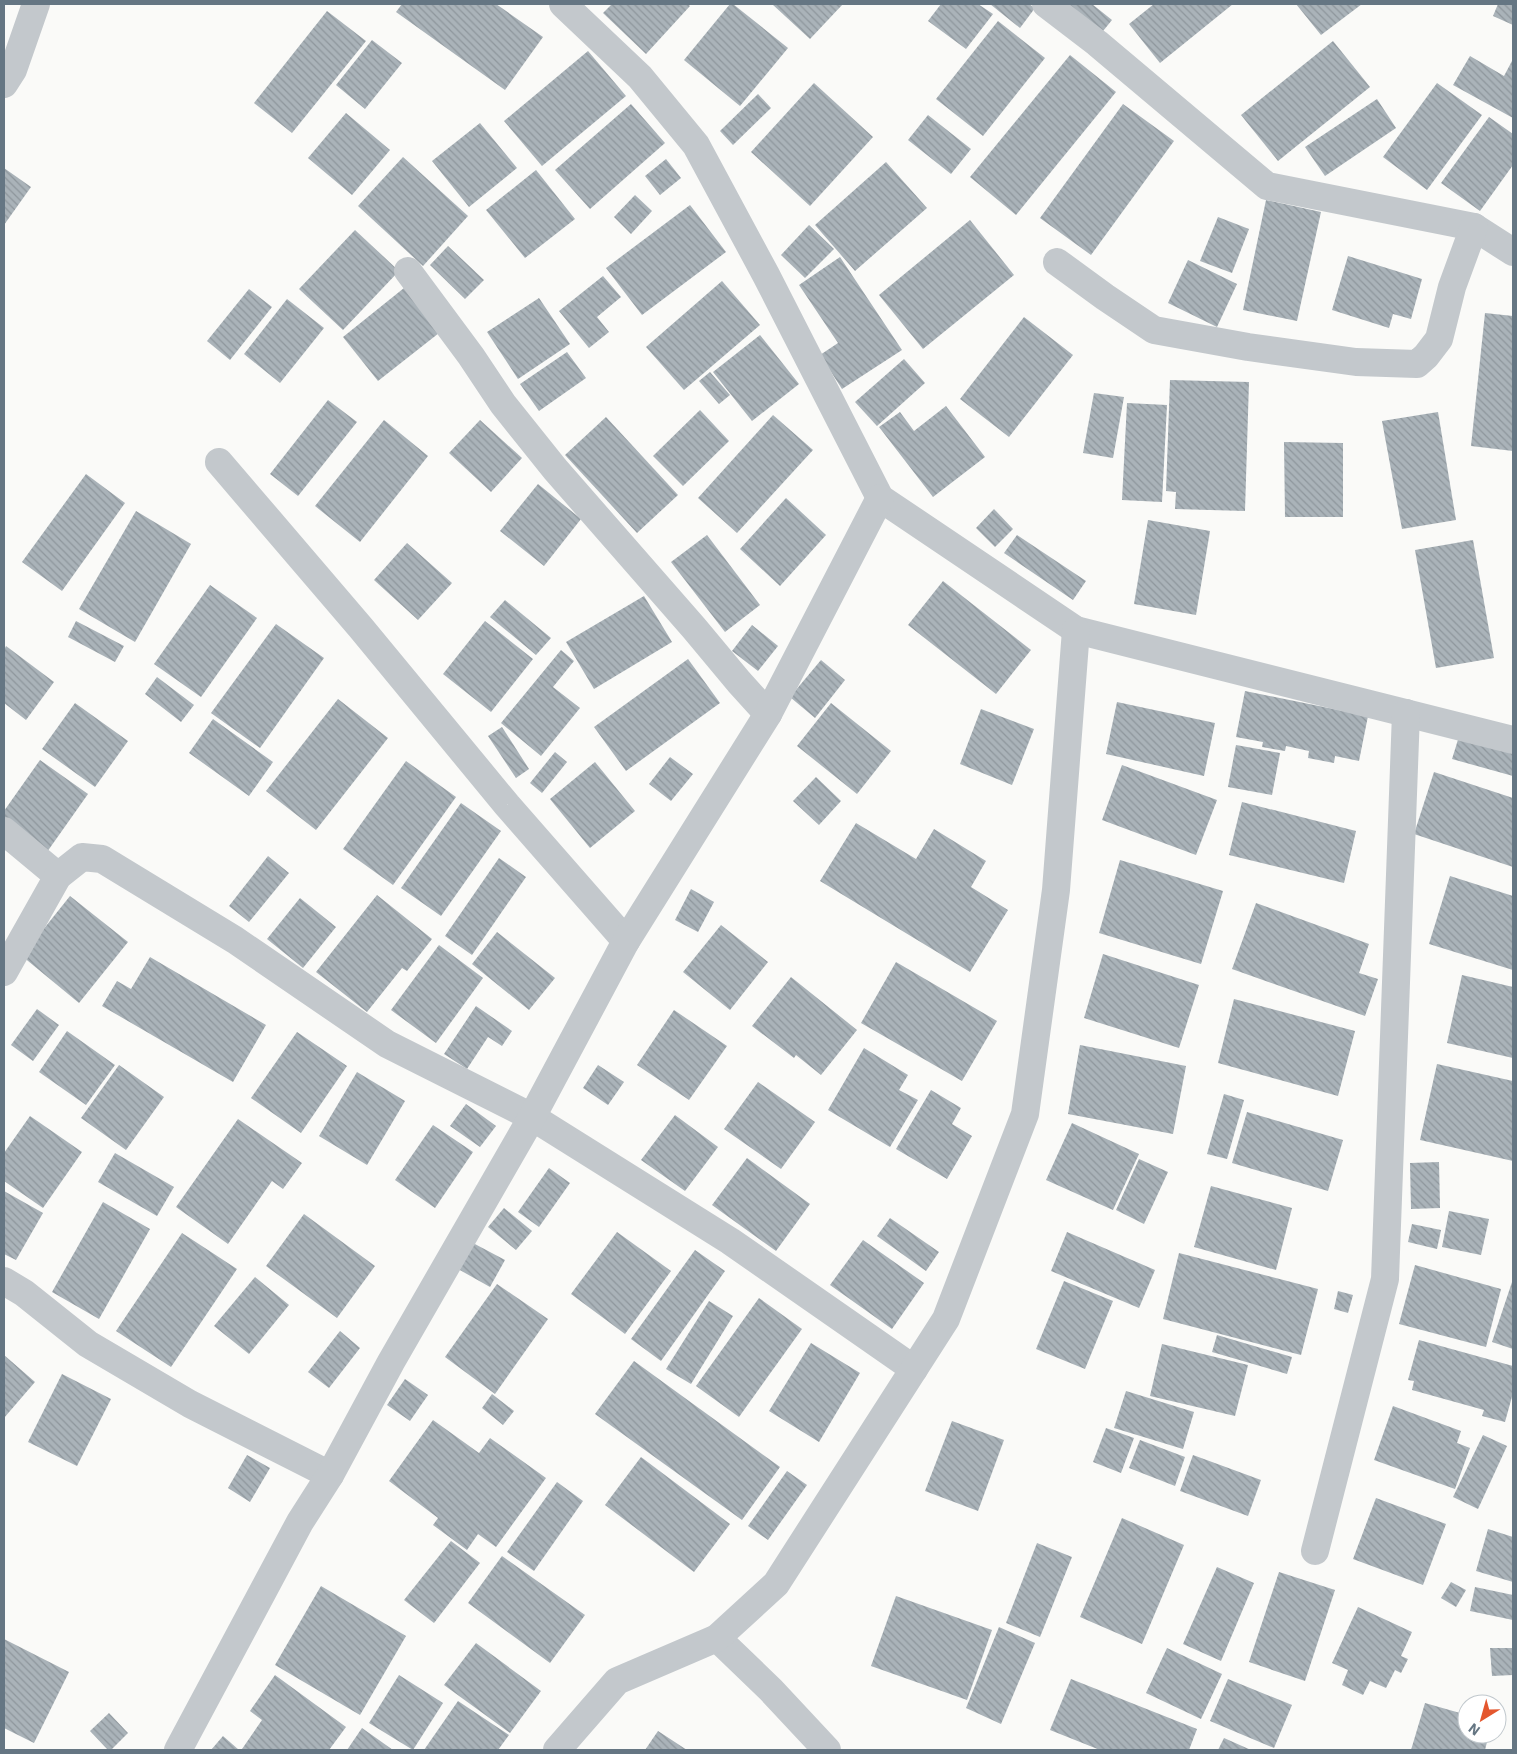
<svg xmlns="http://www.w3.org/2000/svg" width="1517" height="1754" font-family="'IBM Plex Sans',sans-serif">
  <defs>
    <pattern id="building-back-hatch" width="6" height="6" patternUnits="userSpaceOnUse" patternTransform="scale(1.25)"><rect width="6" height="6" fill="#aab3b9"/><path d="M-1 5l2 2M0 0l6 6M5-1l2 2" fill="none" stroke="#8e969c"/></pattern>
  </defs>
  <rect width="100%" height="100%" fill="#fafaf8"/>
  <g fill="url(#building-back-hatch)">
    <polygon points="402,4 496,4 543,37 505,90 396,12"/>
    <polygon points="612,4 688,4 690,6 646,54 603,13"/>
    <polygon points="730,4 733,4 788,48 740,106 684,60"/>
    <polygon points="772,4 843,4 810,39"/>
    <polygon points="941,4 978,4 993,14 966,49 928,21"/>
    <polygon points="990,4 1029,4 1035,8 1020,28"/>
    <polygon points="1064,4 1092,4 1112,20 1099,36"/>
    <polygon points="1154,4 1233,4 1160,63 1129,24"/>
    <polygon points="1296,4 1362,4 1321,35"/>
    <polygon points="1498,4 1513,4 1513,25 1493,16"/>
    <polygon points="327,11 366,41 292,133 254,103"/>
    <polygon points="998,21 1045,58 983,136 936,99"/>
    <polygon points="372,40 402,63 365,109 336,85"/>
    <polygon points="1333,41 1370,87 1278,161 1241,115"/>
    <polygon points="588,51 626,96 542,166 504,121"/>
    <polygon points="1070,55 1116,92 1016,215 970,177"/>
    <polygon points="1470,56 1504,76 1513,59 1513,118 1453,85"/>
    <polygon points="814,83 873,137 810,206 751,152"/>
    <polygon points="1437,83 1482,115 1427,190 1383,157"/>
    <polygon points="758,94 771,108 733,145 720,131"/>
    <polygon points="1377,99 1396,128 1325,176 1305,147"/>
    <polygon points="631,104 665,143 590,209 555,170"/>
    <polygon points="1123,104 1174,141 1091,255 1040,218"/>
    <polygon points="346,113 390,150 352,195 308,158"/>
    <polygon points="928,115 971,149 951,174 908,140"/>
    <polygon points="1489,117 1513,134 1513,165 1480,211 1441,183"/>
    <polygon points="480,123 517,168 469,207 432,161"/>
    <polygon points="403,157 468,216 423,266 358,206"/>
    <polygon points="666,159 681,178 660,195 645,176"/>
    <polygon points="886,162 927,208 855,271 815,225"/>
    <polygon points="4,168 31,187 4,225"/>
    <polygon points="536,170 575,219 525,258 486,210"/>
    <polygon points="635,195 652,211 631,234 614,217"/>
    <polygon points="1266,200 1321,212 1297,321 1243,310"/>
    <polygon points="690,205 726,252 642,315 606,268"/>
    <polygon points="1218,217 1249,229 1232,273 1200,261"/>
    <polygon points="970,220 1014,275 923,349 879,295"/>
    <polygon points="809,225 834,249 805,278 781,255"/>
    <polygon points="355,230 399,271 343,330 299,289"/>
    <polygon points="448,246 484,280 465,299 430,265"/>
    <polygon points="1348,256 1422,279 1411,319 1393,314 1389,328 1332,310"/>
    <polygon points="840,257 902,350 842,389 820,355 838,343 799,285"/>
    <polygon points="1188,260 1237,284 1217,327 1168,303"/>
    <polygon points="603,276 621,297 597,317 609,332 589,348 559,311"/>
    <polygon points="722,281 760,325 684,390 646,347"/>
    <polygon points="404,288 439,333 378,381 343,337"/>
    <polygon points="249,289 272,307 230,360 207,341"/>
    <polygon points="539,298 570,344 518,379 487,332"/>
    <polygon points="287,299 324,328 280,383 244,354"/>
    <polygon points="1485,313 1513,316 1513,451 1471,446"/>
    <polygon points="1024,317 1073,355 1009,437 960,399"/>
    <polygon points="760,335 799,384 752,421 713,372"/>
    <polygon points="567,352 586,378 539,411 520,384"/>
    <polygon points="904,359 925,383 877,426 855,402"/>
    <polygon points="710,372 730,395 719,404 699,381"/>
    <polygon points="1170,380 1249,382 1245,511 1175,509 1176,492 1166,491"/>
    <polygon points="1094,393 1124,397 1113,458 1083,453"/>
    <polygon points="328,400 357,422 298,496 270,474"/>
    <polygon points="1127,403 1167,405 1162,502 1122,500"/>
    <polygon points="946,406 985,457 933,497 879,427 900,412 914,431"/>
    <polygon points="700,410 729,441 683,486 653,456"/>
    <polygon points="1438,412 1456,520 1402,529 1382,421"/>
    <polygon points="773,415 813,450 737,533 698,498"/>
    <polygon points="606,417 678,495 637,533 565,455"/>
    <polygon points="384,420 428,456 360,542 315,506"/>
    <polygon points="480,420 522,458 491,492 449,453"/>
    <polygon points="1284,442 1343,443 1343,517 1285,517"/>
    <polygon points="86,474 125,503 62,591 22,562"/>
    <polygon points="538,484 581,519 544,566 500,531"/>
    <polygon points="786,498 826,535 780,586 740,549"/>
    <polygon points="994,509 1013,529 995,547 976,528"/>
    <polygon points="136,511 191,544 135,642 79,609"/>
    <polygon points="1148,520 1210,531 1196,615 1134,604"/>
    <polygon points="707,535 760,605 725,632 671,562"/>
    <polygon points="1017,535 1086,581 1073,600 1004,553"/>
    <polygon points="1473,540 1494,658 1436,668 1415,550"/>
    <polygon points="407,543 452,583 418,620 374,580"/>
    <polygon points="943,581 1031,650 996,694 908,625"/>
    <polygon points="210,585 257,618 201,697 154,664"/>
    <polygon points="644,596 672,642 594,689 566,642"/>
    <polygon points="505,600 551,638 536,655 490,617"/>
    <polygon points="76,621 124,646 115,662 68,637"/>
    <polygon points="485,621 533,659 491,712 443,674"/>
    <polygon points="276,624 324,658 260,748 211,713"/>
    <polygon points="752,625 778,646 758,671 732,651"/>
    <polygon points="6,646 54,682 26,720 4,703 4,650"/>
    <polygon points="561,650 574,661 553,687 580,708 541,756 501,723"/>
    <polygon points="688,659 720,703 626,771 594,727"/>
    <polygon points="821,660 845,680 815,718 790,697"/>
    <polygon points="157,677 194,705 181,722 145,694"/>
    <polygon points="1245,691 1368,716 1359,761 1335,756 1334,763 1308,758 1309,751 1286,746 1285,751 1262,747 1263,742 1236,737"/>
    <polygon points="338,699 388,738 316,830 266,791"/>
    <polygon points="1117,702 1215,723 1204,776 1106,754"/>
    <polygon points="75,703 128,741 95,787 42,749"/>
    <polygon points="831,703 891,751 857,794 797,746"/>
    <polygon points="981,709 1034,729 1012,785 960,764"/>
    <polygon points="213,719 273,762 249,796 189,753"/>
    <polygon points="502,727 529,769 516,778 488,736"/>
    <polygon points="1461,730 1513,746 1513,776 1452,759"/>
    <polygon points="1236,745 1280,753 1272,795 1228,787"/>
    <polygon points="555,752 567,762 542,793 530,783"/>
    <polygon points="670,757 693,774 671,801 649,784"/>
    <polygon points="40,760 88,794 47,852 4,821 4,811"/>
    <polygon points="406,761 456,797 393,885 343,849"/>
    <polygon points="595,762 635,811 590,848 550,799"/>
    <polygon points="1122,765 1217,800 1196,855 1102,820"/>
    <polygon points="1434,772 1513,798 1513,867 1414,834"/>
    <polygon points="816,777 841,801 819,825 793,801"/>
    <polygon points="1242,802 1356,831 1344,883 1229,855"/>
    <polygon points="461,803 501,831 441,916 401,888"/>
    <polygon points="856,823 916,859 934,829 986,861 971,887 1008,910 970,972 820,881"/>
    <polygon points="268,856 289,873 249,922 229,906"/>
    <polygon points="499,858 526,877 472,955 445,936"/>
    <polygon points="1120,860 1223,891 1201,964 1099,933"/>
    <polygon points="1450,876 1513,896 1513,970 1429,944"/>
    <polygon points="691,889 714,902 698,932 675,920"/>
    <polygon points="377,895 432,939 407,971 402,968 367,1012 316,972"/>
    <polygon points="70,896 128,942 79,1003 22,956"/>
    <polygon points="300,898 336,927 303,968 267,939"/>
    <polygon points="1256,903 1369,944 1359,973 1378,979 1365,1016 1232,969"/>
    <polygon points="721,925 768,962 730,1010 683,972"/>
    <polygon points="497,932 555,978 529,1010 472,964"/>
    <polygon points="439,945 483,978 436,1043 391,1010"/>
    <polygon points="1103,954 1199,985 1179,1048 1084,1018"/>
    <polygon points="150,957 266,1025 233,1082 102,1006 117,981 131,989"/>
    <polygon points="896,962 997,1021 962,1081 861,1023"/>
    <polygon points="1462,975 1513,987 1513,1058 1447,1043"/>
    <polygon points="791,977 857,1030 821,1075 796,1055 794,1058 752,1026"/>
    <polygon points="1234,999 1355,1031 1338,1096 1218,1063"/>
    <polygon points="476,1006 512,1031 502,1046 488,1037 467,1069 444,1054"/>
    <polygon points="37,1009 59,1025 33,1061 11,1045"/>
    <polygon points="674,1010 727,1046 689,1100 637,1065"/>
    <polygon points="67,1031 115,1065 86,1105 39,1072"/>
    <polygon points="297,1032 347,1066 301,1133 251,1098"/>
    <polygon points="1080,1045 1186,1066 1173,1134 1068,1114"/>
    <polygon points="864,1048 908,1075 899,1090 918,1100 890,1147 828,1110"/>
    <polygon points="1437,1064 1513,1081 1513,1161 1420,1140"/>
    <polygon points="119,1065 164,1097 126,1150 81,1118"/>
    <polygon points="598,1065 624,1082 608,1105 583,1088"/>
    <polygon points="357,1072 405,1101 367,1165 319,1136"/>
    <polygon points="758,1082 815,1122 781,1169 724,1129"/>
    <polygon points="931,1090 961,1108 952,1124 972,1136 947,1179 896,1149"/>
    <polygon points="1224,1094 1244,1100 1227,1159 1207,1154"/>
    <polygon points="466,1104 496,1126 480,1147 450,1126"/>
    <polygon points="1247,1112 1343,1140 1328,1191 1232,1163"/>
    <polygon points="675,1115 718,1147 685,1191 641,1160"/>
    <polygon points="30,1116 82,1152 43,1208 4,1181 4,1153"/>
    <polygon points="238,1119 302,1163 283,1189 272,1181 228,1244 176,1207"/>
    <polygon points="1072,1123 1139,1154 1113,1210 1046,1180"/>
    <polygon points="433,1125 473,1152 435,1208 395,1180"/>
    <polygon points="115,1153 174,1187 157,1216 98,1182"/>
    <polygon points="747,1158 810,1204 776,1251 712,1205"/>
    <polygon points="1139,1159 1168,1172 1144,1224 1116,1210"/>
    <polygon points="1439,1162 1440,1208 1411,1209 1410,1163"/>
    <polygon points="549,1168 570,1183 539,1227 518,1212"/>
    <polygon points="1211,1186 1292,1208 1276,1270 1194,1247"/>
    <polygon points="4,1191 43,1213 16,1260 4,1254"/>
    <polygon points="103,1202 150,1229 99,1319 52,1292"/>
    <polygon points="504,1208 532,1231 516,1250 488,1227"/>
    <polygon points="1449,1211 1489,1219 1481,1255 1442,1247"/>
    <polygon points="304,1214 375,1266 337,1318 266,1266"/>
    <polygon points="890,1218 939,1252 926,1271 877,1236"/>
    <polygon points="1412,1224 1441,1230 1437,1249 1408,1242"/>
    <polygon points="617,1232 671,1271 625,1334 571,1294"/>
    <polygon points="1067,1232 1155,1270 1139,1308 1051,1271"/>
    <polygon points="182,1233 237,1269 171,1367 116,1331"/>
    <polygon points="863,1240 924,1283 892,1329 830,1285"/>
    <polygon points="473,1243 505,1260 490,1287 458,1269"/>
    <polygon points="695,1250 725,1271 661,1361 631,1339"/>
    <polygon points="1179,1253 1318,1289 1301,1355 1163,1319"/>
    <polygon points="1415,1265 1501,1289 1486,1347 1399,1324"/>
    <polygon points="255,1277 289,1305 249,1354 214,1326"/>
    <polygon points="1513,1279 1513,1349 1492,1342"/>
    <polygon points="1064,1281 1113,1301 1085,1369 1036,1349"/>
    <polygon points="497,1284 548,1319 495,1394 445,1357"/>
    <polygon points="1338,1291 1353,1295 1348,1313 1334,1309"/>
    <polygon points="759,1298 802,1329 739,1417 696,1386"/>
    <polygon points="709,1301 733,1316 691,1384 666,1369"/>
    <polygon points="340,1331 360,1348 329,1388 308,1372"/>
    <polygon points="1217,1335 1292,1357 1287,1374 1212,1352"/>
    <polygon points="1419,1340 1513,1366 1513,1393 1505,1422 1482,1416 1484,1410 1412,1390 1414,1381 1408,1380"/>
    <polygon points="811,1343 860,1373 819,1442 769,1411"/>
    <polygon points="1162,1344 1248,1365 1235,1416 1150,1396"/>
    <polygon points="4,1355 35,1382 4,1418"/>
    <polygon points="634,1361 780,1467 742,1520 595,1414"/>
    <polygon points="62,1374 111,1399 77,1466 28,1442"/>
    <polygon points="405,1379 428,1395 410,1421 387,1405"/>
    <polygon points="1126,1391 1194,1412 1183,1449 1114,1428"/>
    <polygon points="492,1394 514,1411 503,1425 482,1408"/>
    <polygon points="1393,1406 1461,1431 1457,1443 1470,1448 1455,1489 1374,1460"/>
    <polygon points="433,1420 479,1453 490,1438 546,1478 496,1547 478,1534 467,1550 433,1525 438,1518 389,1481"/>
    <polygon points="952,1421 1004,1440 978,1511 925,1491"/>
    <polygon points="1106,1428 1134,1438 1121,1473 1093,1462"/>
    <polygon points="1483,1435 1507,1446 1478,1509 1453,1497"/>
    <polygon points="1140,1440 1185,1457 1175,1486 1129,1468"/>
    <polygon points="247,1455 270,1468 250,1502 228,1488"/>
    <polygon points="1193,1455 1261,1480 1248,1516 1180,1491"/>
    <polygon points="641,1457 730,1524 694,1572 605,1505"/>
    <polygon points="787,1471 807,1485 768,1540 748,1526"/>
    <polygon points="557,1482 583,1501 534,1571 507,1552"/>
    <polygon points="1376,1498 1446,1524 1423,1585 1353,1559"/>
    <polygon points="1122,1518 1184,1545 1142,1644 1080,1617"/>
    <polygon points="1488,1529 1513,1537 1513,1582 1476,1571"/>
    <polygon points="451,1541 480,1563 434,1623 404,1600"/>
    <polygon points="1037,1543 1072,1557 1040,1637 1006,1623"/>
    <polygon points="502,1556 585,1615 550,1663 468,1603"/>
    <polygon points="1217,1567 1254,1583 1221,1661 1183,1644"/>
    <polygon points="1279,1572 1335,1590 1305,1681 1249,1662"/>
    <polygon points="1451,1582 1466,1590 1456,1607 1441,1598"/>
    <polygon points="321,1586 406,1636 360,1715 275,1665"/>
    <polygon points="1475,1587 1513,1595 1513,1620 1470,1611"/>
    <polygon points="896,1596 992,1630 967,1700 871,1666"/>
    <polygon points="1358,1607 1412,1632 1401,1656 1408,1659 1401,1673 1395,1670 1386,1688 1370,1681 1363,1695 1342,1685 1348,1670 1332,1663"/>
    <polygon points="999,1627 1035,1643 1001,1724 966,1708"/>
    <polygon points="4,1639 69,1672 34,1743 4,1728"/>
    <polygon points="476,1643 541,1691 510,1733 444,1685"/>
    <polygon points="1167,1648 1222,1674 1201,1719 1146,1693"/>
    <polygon points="1490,1648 1513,1648 1513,1675 1492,1676"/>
    <polygon points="275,1675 346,1727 329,1750 242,1749 262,1720 250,1711"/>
    <polygon points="399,1675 443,1703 413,1750 369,1723"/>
    <polygon points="1071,1679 1197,1729 1189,1750 1100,1750 1050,1730"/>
    <polygon points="1228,1679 1292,1705 1274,1748 1210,1721"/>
    <polygon points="458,1701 509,1735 498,1750 424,1750"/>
    <polygon points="1425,1703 1467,1715 1467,1734 1489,1734 1485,1750 1411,1750"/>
    <polygon points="109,1713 128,1733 111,1750 108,1750 90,1731"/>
    <polygon points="362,1728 393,1750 347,1750"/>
    <polygon points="658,1731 687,1750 645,1750"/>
    <polygon points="223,1736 239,1750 211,1750"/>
    <polygon points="1224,1738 1251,1750 1218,1750"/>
  </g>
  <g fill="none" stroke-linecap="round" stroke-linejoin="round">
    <g stroke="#c3c8cc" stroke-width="28">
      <polyline points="563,4 640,77 696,145 766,275 880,498 1076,630 1513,740"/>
      <polyline points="1046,4 1097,43 1267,186 1474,227 1513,252"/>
      <polyline points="4,84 13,70 36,4"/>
      <polyline points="1057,262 1105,297 1154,330 1248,347 1356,362 1417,364 1426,356 1439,339 1452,287 1474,227"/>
      <polyline points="408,271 471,356 503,404 555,469 694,628 739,682 768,714"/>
      <polyline points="219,462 361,628 507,805 626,941"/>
      <polyline points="4,831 58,876"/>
      <polyline points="4,972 58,876 82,857 102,859 235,940 387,1044 532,1117 730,1241 914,1369"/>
      <polyline points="4,1281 24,1293 88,1344 190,1404 330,1475"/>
      <polyline points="1315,1551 1385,1279 1406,713"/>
      <polyline points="717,1638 771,1690 827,1750"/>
      <polyline points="178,1750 300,1522 330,1475 391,1362 532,1117 626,941 768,714 880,498"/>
      <polyline points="557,1750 617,1681 717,1638 776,1584 946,1319 1025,1114 1056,890 1076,630"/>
    </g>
  </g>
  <rect width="1517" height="1754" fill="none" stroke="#657683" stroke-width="10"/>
  <g transform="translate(1482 1719) rotate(217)"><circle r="24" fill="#ffffff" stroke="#c1c8cd"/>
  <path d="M0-4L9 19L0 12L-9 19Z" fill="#e4572e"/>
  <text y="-8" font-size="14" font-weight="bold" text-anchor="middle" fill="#657683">N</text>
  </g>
</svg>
